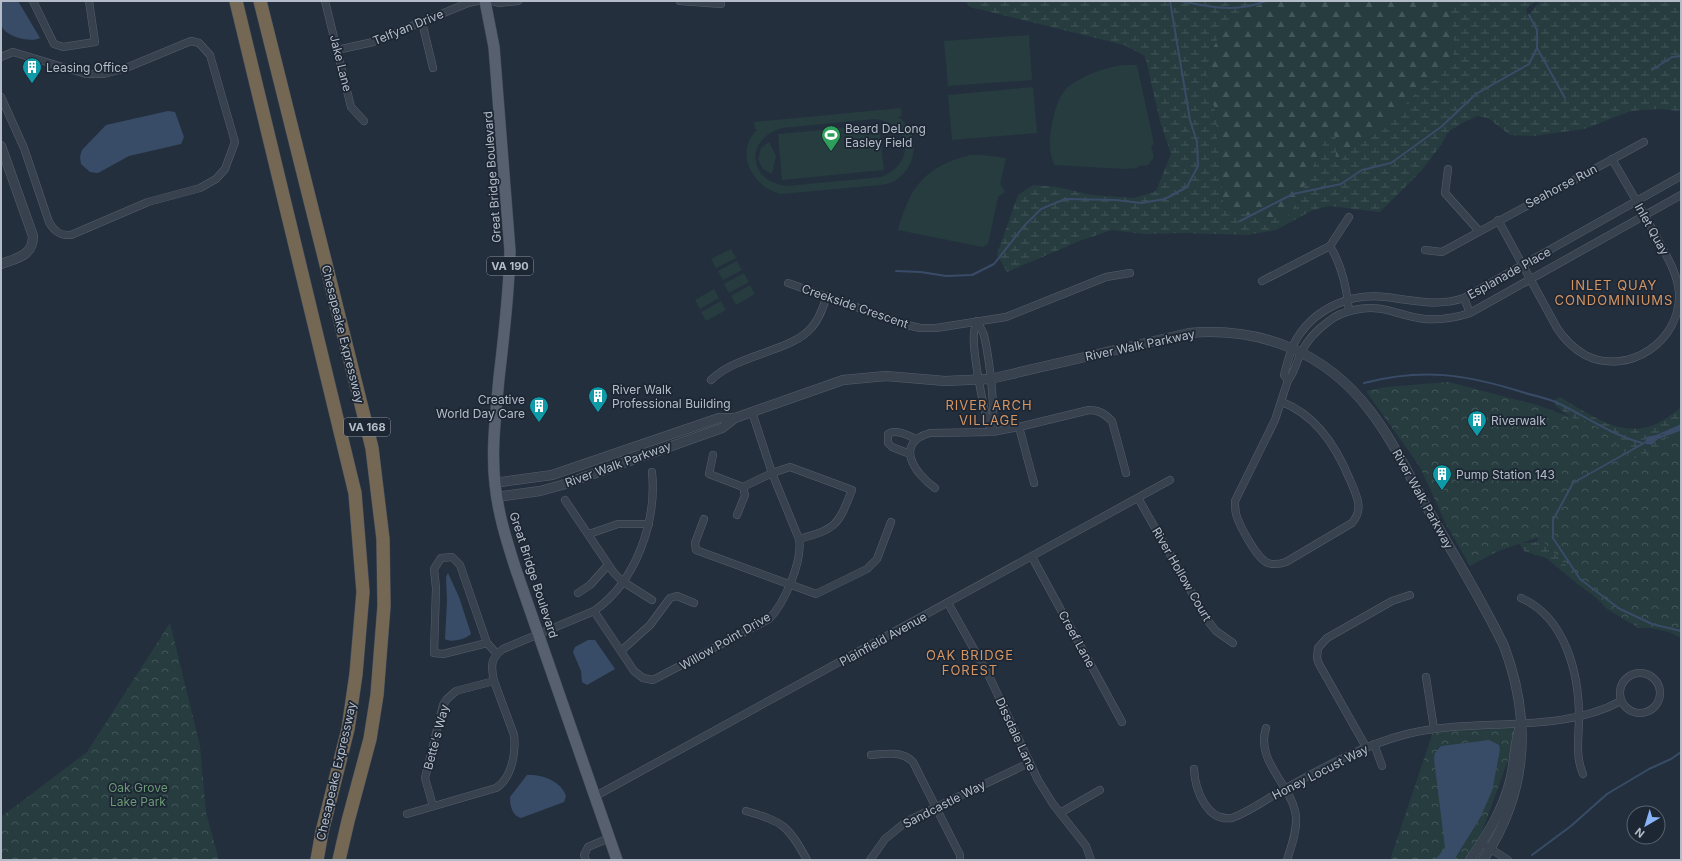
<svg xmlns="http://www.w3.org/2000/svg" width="1682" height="861" font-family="Inter,sans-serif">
  <defs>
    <pattern id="forest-firs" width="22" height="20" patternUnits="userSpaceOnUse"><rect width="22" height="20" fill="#263c3f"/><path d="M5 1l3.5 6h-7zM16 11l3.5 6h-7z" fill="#435659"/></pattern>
    <pattern id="wetland-marsh" width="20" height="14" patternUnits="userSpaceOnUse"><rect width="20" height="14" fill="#263c3f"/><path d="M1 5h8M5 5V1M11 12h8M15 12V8" fill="none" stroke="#435659"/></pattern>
    <pattern id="park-crowns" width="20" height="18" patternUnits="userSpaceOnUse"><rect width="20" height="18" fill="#263c3f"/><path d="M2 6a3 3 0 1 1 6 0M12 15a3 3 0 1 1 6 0" fill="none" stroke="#435659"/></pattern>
  </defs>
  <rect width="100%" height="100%" fill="#242f3e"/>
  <polygon fill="url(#forest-firs)" points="1267,1 1449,1 1454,41 1453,57 1439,78 1428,83 1411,98 1383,130 1355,144 1340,161 1335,157 1338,142 1330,128 1296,204 1287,217 1259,218 1224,209 1215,111 1206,79 1210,53 1225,26 1236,16"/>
  <g fill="url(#wetland-marsh)">
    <polygon points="965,1 1267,1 1236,16 1225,26 1210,53 1206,79 1215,111 1224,209 1259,218 1287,217 1296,204 1330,128 1338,142 1335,156 1340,161 1355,144 1383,130 1411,98 1428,83 1439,78 1453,57 1454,41 1449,1 1536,1 1526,9 1528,16 1540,1 1681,1 1681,111 1658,109 1631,111 1584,129 1533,136 1510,135 1488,118 1478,116 1462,123 1448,132 1441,145 1422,170 1380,212 1329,206 1313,210 1276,230 1247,235 1185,233 1144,234 1112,230 1082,240 1007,272 997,254 1018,195 1033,185 1057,187 1092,195 1134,198 1156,191 1171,154 1160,121 1145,56 1124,45 970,7"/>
    <path d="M1560 397C1603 423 1636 448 1681 407V424L1656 435 1645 437V440L1649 446 1652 445 1662 434 1669 435 1681 638C1664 629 1658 626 1638 628L1579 585 1546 558 1524 551 1519 543 1536 542 1538 540 1543 514 1590 433 1556 406 1555 400Z"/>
  </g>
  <g fill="url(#park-crowns)">
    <polygon points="1449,382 1537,405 1598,427 1632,459 1652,452 1681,423 1681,635 1630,623 1606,608 1539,537 1496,552 1470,566 1446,524 1420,467 1366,391 1386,387"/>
    <polygon points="170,623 200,746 206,812 219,860 1,860 1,817 87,752"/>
    <polygon points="1521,724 1479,840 1467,860 1390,860 1434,729"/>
  </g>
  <g fill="#263c3f" fill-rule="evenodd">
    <polygon points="1029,35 1032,80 948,86 944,41"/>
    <path d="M1123 65H1137L1154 144 1151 146 1154 157 1148 165 1138 166V168L1124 169 1054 165C1052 159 1050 153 1050 147 1049 131 1056 96 1069 86 1084 75 1104 68 1123 65Z"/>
    <polygon points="1033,87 1037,133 952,140 948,95"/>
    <path d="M901 108 902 116 898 117C921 132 918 166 896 180 892 183 886 184 881 185L781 194C752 187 733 152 758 129H755L754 122ZM875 119C912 124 916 164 881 177L787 186C748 182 744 139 782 128Z"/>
    <polygon points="879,125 884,170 782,180 778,134"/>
    <polygon points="769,142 776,156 772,174 763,169 758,159 761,148"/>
    <path d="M970 155H983L1006 158 1000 184 1005 192 998 197 988 244 982 247 898 230C910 186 925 167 970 155Z"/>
    <polygon points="731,249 736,258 716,268 711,259"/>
    <polygon points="737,261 742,270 723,280 718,271"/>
    <polygon points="744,273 749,282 729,293 724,284"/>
    <polygon points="750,285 755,294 736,305 731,296"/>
    <polygon points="714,289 719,298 700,309 695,300"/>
    <polygon points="721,301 726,310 706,321 701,312"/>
  </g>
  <g fill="#394c67">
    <path d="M1 1H18L40 38C31 43 7 37 2 27 0 21 1 8 1 1Z"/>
    <polygon points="168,111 175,112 184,137 181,144 129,156 98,173 90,172 81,164 80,157 82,150 106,125"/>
    <polygon points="1681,424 1680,431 1669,435 1662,434 1652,445 1646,444 1645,437 1656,435"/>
    <path d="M448 573 459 597 471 634C466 639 451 643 445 639L447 601 446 577Z"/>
    <polygon points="588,640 595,640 615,669 587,685 582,682 581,671 573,652 575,647"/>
    <polygon points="1489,740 1499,745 1500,750 1492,791 1480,818 1454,860 1435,860 1445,848 1434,759 1435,753 1441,746"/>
    <path d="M527 775C542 774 561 781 566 796L564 802 521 818C512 816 510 805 510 797Z"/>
  </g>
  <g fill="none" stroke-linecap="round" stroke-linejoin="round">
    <g stroke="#394c67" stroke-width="2">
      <path d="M1180 1C1210 7 1236 13 1266 1"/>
      <polyline points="1529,15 1537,30 1537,48 1565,98"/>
      <polyline points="1652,70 1672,57 1681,56"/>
      <polyline points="1240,221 1293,194 1341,184 1362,170 1391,163 1441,127 1476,94 1529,64 1537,48"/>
      <polyline points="896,271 921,272 946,276 972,275 994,264 1024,226 1041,209 1065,199 1116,200 1141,203 1165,199 1187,187 1198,166 1197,142 1190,120 1170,1"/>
      <path d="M1364 383C1422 368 1465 374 1522 392 1534 396 1548 398 1560 404 1588 418 1612 435 1642 443"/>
      <polyline points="1656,439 1670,433"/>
      <polyline points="1646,442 1573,483 1553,520 1553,538 1580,579 1609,601 1620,609 1652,624 1681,631"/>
      <polyline points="1532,855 1571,826 1607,794 1649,769 1671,759 1681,752"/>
    </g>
    <defs>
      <g id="minor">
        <polyline points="33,1 54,44 63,47 95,42 89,1"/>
        <polyline points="325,1 351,107 364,121"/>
        <polyline points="492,1 499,3 518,1"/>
        <polyline points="680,1 721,4"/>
        <polyline points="422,22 433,68"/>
        <polyline points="337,50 373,42 468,3 477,1"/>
        <path d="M1 57 13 52 86 74H104L126 68 191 41 199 43 210 55 235 142 225 169 216 179 200 188 148 202 71 235C60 236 54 231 49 222L24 148 1 97"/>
        <polyline points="1448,169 1445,193 1479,231"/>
        <path d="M1498 220 1557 328C1564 339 1573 348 1585 355 1628 377 1682 341 1679 292 1677 271 1665 254 1656 236 1642 210 1627 185 1612 159"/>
        <path d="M1330 246C1341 264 1347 290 1349 311"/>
        <polyline points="1425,250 1442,252 1644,142"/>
        <polyline points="1262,281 1330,246 1349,217"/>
        <polyline points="788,283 907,325 920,328 936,328 1006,317 1106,277 1130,273"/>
        <polyline points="1464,298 1470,313"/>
        <path d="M977 321C979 325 982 330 984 335 989 357 996 410 992 432 984 418 972 349 974 333 974 329 976 325 977 321Z"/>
        <path d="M711 380C739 353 792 352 812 327 820 318 823 307 827 296"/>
        <path d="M1288 380 1284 375C1288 361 1291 346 1299 335 1318 307 1352 293 1385 297 1412 300 1438 307 1464 298L1681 176"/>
        <path d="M1282 402C1316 415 1337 448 1350 480 1357 496 1364 509 1352 523L1286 562C1280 564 1274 565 1268 563 1257 559 1239 525 1236 514 1235 509 1235 505 1235 501L1275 420 1288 380C1295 373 1296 362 1301 353 1307 340 1318 329 1329 321 1336 315 1345 312 1354 310 1383 303 1398 316 1425 319 1441 320 1455 318 1470 313L1681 195"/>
        <polyline points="1019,427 1034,483"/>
        <path d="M910 454 892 447 888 443V434C897 429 907 435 916 439"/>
        <path d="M713 455 709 474 743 487 772 473 790 467 852 490C838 525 837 529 799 539"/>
        <path d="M935 488C914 473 894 443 930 433L992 432 1019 427 1089 410C1099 410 1105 414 1112 421L1126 473"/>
        <polyline points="1138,498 1208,621 1216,631 1233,643"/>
        <polyline points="565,500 614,573 622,581 652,600"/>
        <polyline points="737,515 745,495 743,487"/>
        <polyline points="704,519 695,543 696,550 816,594 867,569 877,559 891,522"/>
        <polyline points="589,534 618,524 649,524"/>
        <polyline points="1032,557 1122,722"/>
        <polyline points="578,593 590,585 608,565"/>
        <path d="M1521 598C1565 617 1579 673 1579 717 1579 736 1575 756 1583 774"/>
        <polyline points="948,603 989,676 1038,780 1053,804 1086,846 1091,860"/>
        <path d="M594 611 634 671 643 678 653 680 769 619C784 604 803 561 799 539L772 473 752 412"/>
        <polyline points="487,643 443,654 434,653 436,588 434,569 441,558 452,557 460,565 487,643 497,654"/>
        <polyline points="621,651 650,625 670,598 677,596 694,603"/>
        <circle cx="1640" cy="693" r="20"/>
        <polyline points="1426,677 1434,729"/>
        <path d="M1266 728C1255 763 1293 785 1296 817 1297 832 1291 847 1287 860"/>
        <polyline points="1374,744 1382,766"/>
        <polyline points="1366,747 1319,664 1317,658 1318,648 1327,638 1392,601 1410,595"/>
        <path d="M871 755C887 754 901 750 913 762L960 855V860"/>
        <path d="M1194 769C1195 790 1207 822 1232 818 1248 812 1263 802 1277 793 1319 770 1360 746 1407 734 1475 717 1559 735 1621 701"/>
        <polyline points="594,797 1170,480"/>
        <path d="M433 806 425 778 443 705 447 699 456 691 494 681C491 667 490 658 503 649L594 611C636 582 657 521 652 472"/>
        <path d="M746 811C783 822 788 825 807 860"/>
        <polyline points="1060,813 1100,790"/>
        <path d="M407 814 496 788C512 778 516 753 514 735L494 681"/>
        <polyline points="1482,843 1508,860"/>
        <polyline points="586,860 584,855 588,847 609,838"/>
        <polyline points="870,860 885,839 907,821 1029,763"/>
      </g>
      <g id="tertiary">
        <path d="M1 146 33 236C33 256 17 258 1 264"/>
        <polyline points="494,483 552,475 719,418 735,418"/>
        <path d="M496 497 540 491 562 485 722 428 735 418 843 380 886 376 945 381 990 379 1189 333C1262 327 1326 352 1371 412 1394 442 1410 478 1429 511 1454 556 1482 600 1504 646 1532 721 1528 793 1483 860"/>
        <path d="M1470 860C1487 835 1503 810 1510 781 1515 763 1514 744 1520 727"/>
      </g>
      <path id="primary" d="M485 1 494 47 510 251C509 293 504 336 499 378 496 413 491 449 495 484 498 514 507 542 516 570L617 860"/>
      <g id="motorway">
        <polyline points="236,1 355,493 363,592 356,674 348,729 322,832 317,860"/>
        <polyline points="260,1 372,448 383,539 384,606 377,695 370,739 348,821 339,860"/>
      </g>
    </defs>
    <use href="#minor" stroke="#565f6c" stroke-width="8"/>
    <use href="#tertiary" stroke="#565f6c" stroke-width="10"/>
    <use href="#primary" stroke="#414a57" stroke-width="12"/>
    <use href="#motorway" stroke="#434c59" stroke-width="14"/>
    <use href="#minor" stroke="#38414e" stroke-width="7"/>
    <use href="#tertiary" stroke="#38414e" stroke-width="9"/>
    <use href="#primary" stroke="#56606e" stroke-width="11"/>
    <use href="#motorway" stroke="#746855" stroke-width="13"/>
  </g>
  <defs>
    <symbol id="building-pin" viewBox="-11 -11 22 30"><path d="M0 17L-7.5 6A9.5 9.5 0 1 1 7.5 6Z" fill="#0f9aa8" stroke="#1d2633"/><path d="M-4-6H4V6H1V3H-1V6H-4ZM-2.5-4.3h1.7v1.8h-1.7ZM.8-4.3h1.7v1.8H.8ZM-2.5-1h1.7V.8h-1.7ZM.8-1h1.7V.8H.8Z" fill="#fff"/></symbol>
    <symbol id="stadium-pin" viewBox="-11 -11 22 30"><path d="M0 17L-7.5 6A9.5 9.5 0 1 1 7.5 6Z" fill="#2e9e5b" stroke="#1d2633"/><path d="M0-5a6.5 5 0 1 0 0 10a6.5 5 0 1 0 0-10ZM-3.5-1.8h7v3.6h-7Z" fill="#fff"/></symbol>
  </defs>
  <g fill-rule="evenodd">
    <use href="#building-pin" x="21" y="56" width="22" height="30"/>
    <use href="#stadium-pin" x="820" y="124" width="22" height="30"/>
    <use href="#building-pin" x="587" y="385" width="22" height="30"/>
    <use href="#building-pin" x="528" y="395" width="22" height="30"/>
    <use href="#building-pin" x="1466" y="409" width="22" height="30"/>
    <use href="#building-pin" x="1431" y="463" width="22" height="30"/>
  </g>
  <g text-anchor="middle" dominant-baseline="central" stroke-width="3.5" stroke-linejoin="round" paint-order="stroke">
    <g fill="#1d2633" stroke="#878f9c" stroke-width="1">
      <rect x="487" y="257" width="46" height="18" rx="3"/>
      <rect x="344" y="418" width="46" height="18" rx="3"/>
    </g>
    <g font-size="11" font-weight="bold" fill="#b4bcc9">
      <text x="510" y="266">VA 190</text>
      <text x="367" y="427">VA 168</text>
    </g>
    <g font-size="12" fill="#b4bcc9" stroke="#1d2633">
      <text transform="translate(408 27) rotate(-22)">Telfyan Drive</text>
      <text transform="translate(341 63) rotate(76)">Jake Lane</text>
      <text transform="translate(492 177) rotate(-94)">Great Bridge Boulevard</text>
      <text transform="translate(1561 186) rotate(-28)">Seahorse Run</text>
      <text transform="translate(1652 229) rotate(61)">Inlet Quay</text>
      <text transform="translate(1509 273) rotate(-29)">Esplanade Place</text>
      <text transform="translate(855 306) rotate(19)">Creekside Crescent</text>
      <text transform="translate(343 334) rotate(76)">Chesapeake Expressway</text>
      <text transform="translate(1140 345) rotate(-12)">River Walk Parkway</text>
      <text transform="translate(618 464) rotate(-20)">River Walk Parkway</text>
      <text transform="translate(1423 499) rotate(61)">River Walk Parkway</text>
      <text transform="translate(1182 574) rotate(60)">River Hollow Court</text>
      <text transform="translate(534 575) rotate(72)">Great Bridge Boulevard</text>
      <text transform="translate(883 639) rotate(-29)">Plainfield Avenue</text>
      <text transform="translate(1077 639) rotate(61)">Creef Lane</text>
      <text transform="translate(725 641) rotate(-30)">Willow Point Drive</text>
      <text transform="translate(1016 734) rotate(65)">Dissdale Lane</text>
      <text transform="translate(436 737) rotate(-75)">Bette's Way</text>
      <text transform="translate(336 771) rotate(-77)">Chesapeake Expressway</text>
      <text transform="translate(1320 772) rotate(-27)">Honey Locust Way</text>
      <text transform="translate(944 804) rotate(-27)">Sandcastle Way</text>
    </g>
    <g font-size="12" fill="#b4bcc9" stroke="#1d2633" text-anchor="start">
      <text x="46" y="67">Leasing Office</text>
      <text x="845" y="128">Beard DeLong<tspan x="845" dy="14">Easley Field</tspan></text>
      <text x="612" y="389">River Walk<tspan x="612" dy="14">Professional Building</tspan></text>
      <text x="525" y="399" text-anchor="end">Creative<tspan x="525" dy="14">World Day Care</tspan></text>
      <text x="1491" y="420">Riverwalk</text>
      <text x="1456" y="474">Pump Station 143</text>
    </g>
    <g font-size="12" fill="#6b9a76" stroke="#1d2633">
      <text x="138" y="787">Oak Grove<tspan x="138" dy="14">Lake Park</tspan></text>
    </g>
    <g font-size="13" letter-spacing="1" fill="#d59563" stroke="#1d2633">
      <text x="1614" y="285">INLET QUAY<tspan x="1614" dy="15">CONDOMINIUMS</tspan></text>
      <text x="989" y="405">RIVER ARCH<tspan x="989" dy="15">VILLAGE</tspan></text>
      <text x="970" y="655">OAK BRIDGE<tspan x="970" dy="15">FOREST</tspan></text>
    </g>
  </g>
  <rect width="1682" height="861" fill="none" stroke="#b4bcc9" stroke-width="4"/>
  <g transform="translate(1646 825) rotate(218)"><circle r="19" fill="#1d2633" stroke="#59626f"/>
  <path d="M0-3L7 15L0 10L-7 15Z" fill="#8ab4f8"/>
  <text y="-6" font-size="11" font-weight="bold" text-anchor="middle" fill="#b4bcc9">N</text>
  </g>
</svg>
